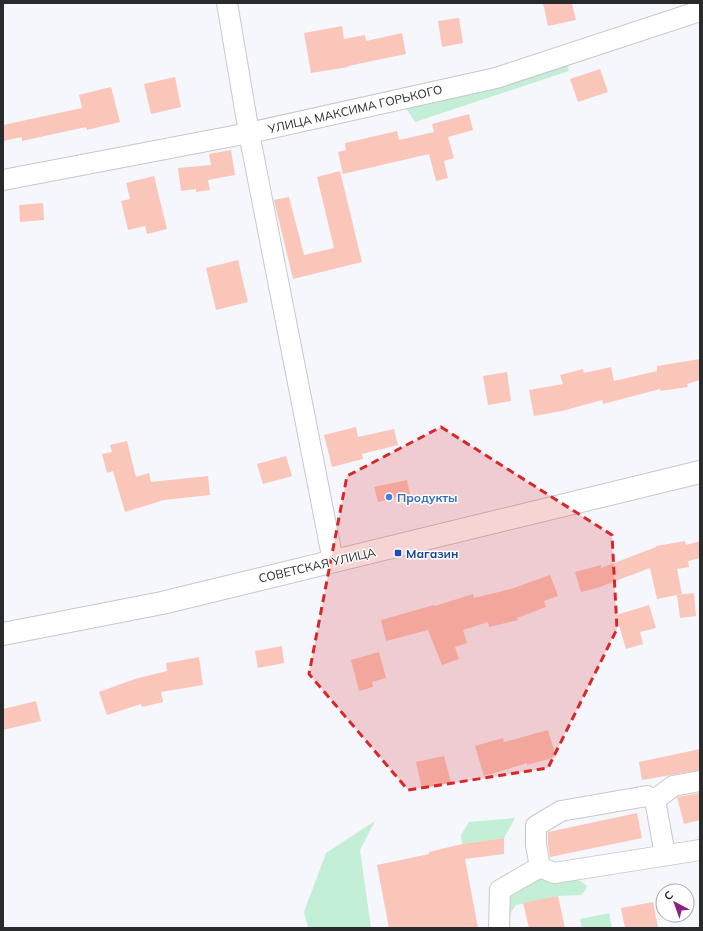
<svg xmlns="http://www.w3.org/2000/svg" width="703" height="931" font-family="Mulish,sans-serif">
  <rect width="100%" height="100%" fill="#f6f6fd"/>
  <g fill="#c2efd5">
    <polygon points="565,59 569,71 415,122 406,108"/>
    <polygon points="515,818 504,838 462,844 461,835 469,822"/>
    <polygon points="375,821 360,850 371,928 308,928 304,912 326,853"/>
    <path d="M540 874C556 876 574 874 587 886L585 891 581 895 558 896 516 905 511 912 509 922 503 909 511 891Z"/>
    <polygon points="609,913 612,928 582,928 580,919"/>
  </g>
  <g fill="#fbc6ba">
    <polygon points="543,3 572,3 576,20 548,26"/>
    <polygon points="459,18 463,43 442,47 438,21"/>
    <polygon points="342,26 344,39 365,35 366,41 402,33 406,54 348,66 349,67 311,73 304,33"/>
    <polygon points="600,69 608,92 578,102 570,79"/>
    <polygon points="175,77 181,107 151,114 144,84"/>
    <polygon points="111,87 120,122 87,130 86,127 22,141 22,137 3,141 3,125 82,108 79,95"/>
    <polygon points="469,114 473,130 448,137 454,158 444,161 448,178 436,181 429,154 343,174 338,152 346,150 345,143 397,131 399,140 434,132 432,124"/>
    <polygon points="231,150 235,175 208,180 210,190 196,192 196,189 181,191 178,168 211,165 209,154"/>
    <polygon points="340,171 362,262 293,279 274,200 289,197 304,255 334,248 317,177"/>
    <polygon points="154,176 167,229 147,234 145,226 128,230 121,201 130,199 126,183"/>
    <polygon points="43,203 44,220 20,222 19,205"/>
    <polygon points="238,260 248,302 216,310 206,268"/>
    <polygon points="700,359 700,380 687,384 688,387 660,391 660,389 603,404 602,400 562,411 534,416 529,390 563,384 560,375 583,369 584,373 611,367 614,381 657,371 657,366"/>
    <polygon points="507,372 511,401 488,405 483,376"/>
    <polygon points="356,427 358,437 394,429 398,445 362,454 363,459 332,467 324,435"/>
    <polygon points="127,441 136,477 149,473 151,482 208,476 210,495 164,500 125,512 113,471 107,473 102,454 112,452 110,445"/>
    <polygon points="286,456 292,476 263,484 257,464"/>
    <polygon points="407,480 410,494 378,502 374,487"/>
    <polygon points="685,541 686,545 700,541 700,558 688,561 689,567 677,569 682,594 657,599 650,568 597,588 581,592 575,572 601,565 601,568 656,547 656,546"/>
    <polygon points="550,575 558,596 544,601 546,607 517,618 518,620 489,627 488,622 463,630 467,643 455,647 459,659 442,665 428,630 386,641 381,620 434,605 435,606 473,594 474,598 511,589"/>
    <polygon points="694,593 696,616 680,618 677,595"/>
    <polygon points="649,605 656,628 640,632 643,644 626,649 616,615"/>
    <polygon points="282,646 284,663 258,668 255,651"/>
    <polygon points="379,652 386,678 372,682 373,687 359,691 351,660"/>
    <polygon points="199,657 203,685 161,692 163,702 142,707 141,704 107,715 99,692 135,679 167,671 166,663"/>
    <polygon points="36,701 41,721 3,730 3,709"/>
    <polygon points="548,730 556,757 527,765 527,763 484,776 475,746 503,738 504,742"/>
    <polygon points="700,749 700,770 642,780 639,762"/>
    <polygon points="444,756 451,782 422,789 416,762"/>
    <polygon points="700,793 700,820 684,824 677,797"/>
    <polygon points="637,813 642,838 550,857 548,844 548,832"/>
    <polygon points="504,838 504,854 465,859 478,928 389,928 377,865 429,854 429,852 462,844"/>
    <polygon points="558,896 565,928 529,928 523,903"/>
    <polygon points="653,902 658,928 625,928 621,908"/>
  </g>
  <g fill="none" stroke-linecap="round" stroke-linejoin="round">
    <defs>
      <g id="street">
        <polyline points="227,3 249,133 333,561"/>
        <polyline points="3,180 249,133 496,78 700,11"/>
        <polyline points="655,800 673,786 700,781"/>
        <polyline points="665,855 655,800 647,796 561,811 536,826 536,845 540,867 554,873 700,850"/>
        <polyline points="499,928 500,890 540,867"/>
      </g>
      <polyline id="secondary" points="3,634 162,603 700,472"/>
    </defs>
    <use href="#street" stroke="#c7c7cd" stroke-width="22"/>
    <use href="#secondary" stroke="#c7c7cd" stroke-width="24"/>
    <use href="#street" stroke="#fff" stroke-width="20"/>
    <use href="#secondary" stroke="#fff" stroke-width="22"/>
  </g>
  <path fill="#d62828" fill-opacity="0.2" stroke="#d62828" stroke-width="3" stroke-dasharray="8 5" stroke-linejoin="round" d="M441 427 612 535 617 629 548 768 408 790 309 674 347 476Z"/>
  <circle fill="#3f7fe0" stroke="#fff" stroke-width="1.5" cx="389" cy="497" r="4"/>
  <rect fill="#1a4fb4" stroke="#fff" stroke-width="1.5" x="394" y="549" width="8" height="8" rx="2"/>
  <g text-anchor="middle" dominant-baseline="central" stroke-width="3" stroke-linejoin="round" paint-order="stroke">
    <g font-size="12" fill="#292a2c" stroke="#fff">
      <text transform="translate(355 109) rotate(-13)">УЛИЦА МАКСИМА ГОРЬКОГО</text>
      <text transform="translate(317 565) rotate(-13)">СОВЕТСКАЯ УЛИЦА</text>
    </g>
    <g font-size="12" font-weight="bold" fill="#366cbe" stroke="#fff" text-anchor="start">
      <text x="397" y="497">Продукты</text>
    </g>
    <g font-size="12" font-weight="bold" fill="#164399" stroke="#fff" text-anchor="start">
      <text x="406" y="553">Магазин</text>
    </g>
  </g>
  <rect width="703" height="931" fill="none" stroke="#292a2c" stroke-width="8"/>
  <g transform="translate(675 903) rotate(319)"><circle r="19" fill="#ffffff" stroke="#a9aaab"/>
  <path d="M0-3L7 15L0 10L-7 15Z" fill="#8c2085"/>
  <text y="-6" font-size="11" font-weight="bold" text-anchor="middle" fill="#292a2c">С</text>
  </g>
</svg>
